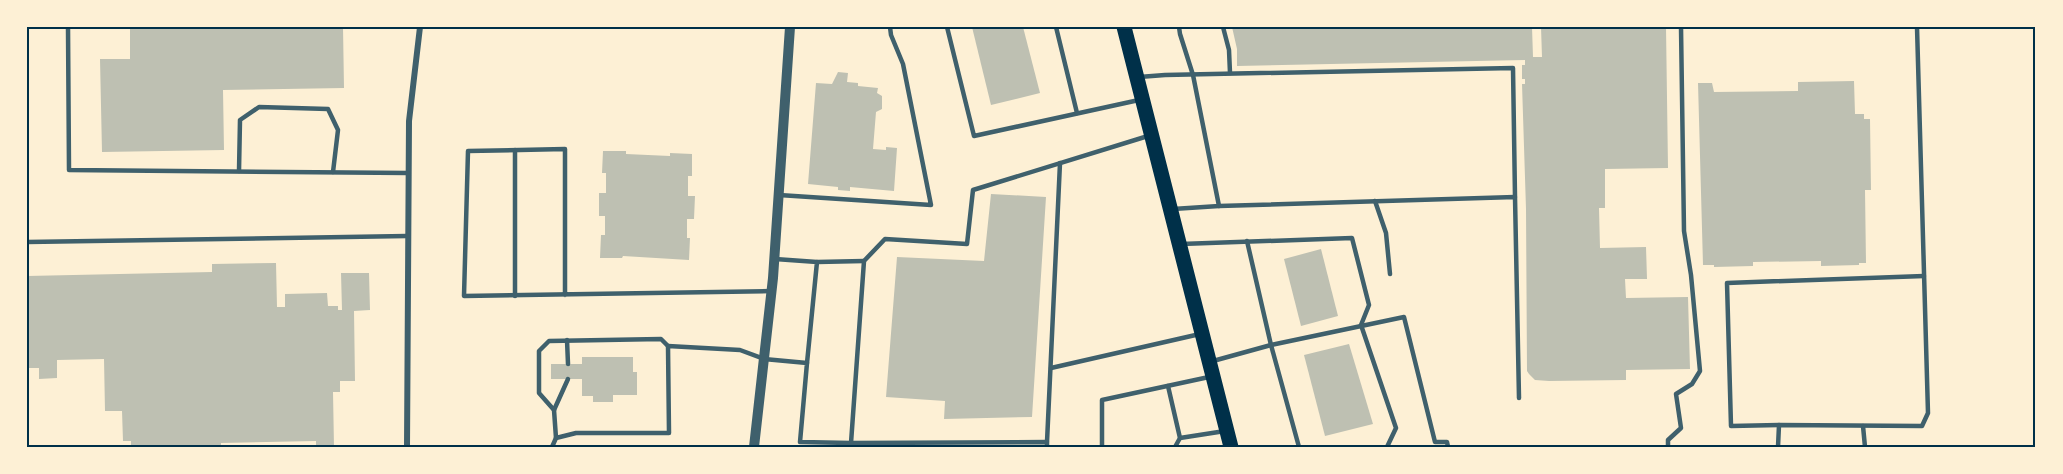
<svg xmlns="http://www.w3.org/2000/svg" width="2063" height="474" font-family="Poppins,sans-serif">
  <rect width="100%" height="100%" fill="#fdf0d5"/>
  <g fill="#bec0b2">
    <polygon points="160,27 343,27 344,88 223,90 224,150 102,152 100,59 130,59 130,29 160,29"/>
    <polygon points="972,27 1023,27 1040,93 991,105"/>
    <polygon points="1232,27 1532,27 1533,57 1542,57 1541,27 1666,27 1668,168 1605,169 1605,208 1599,208 1600,248 1646,247 1647,279 1625,279 1626,298 1688,297 1690,369 1626,370 1626,380 1549,381 1535,380 1529,374 1527,371 1526,209 1522,84 1525,84 1525,79 1522,79 1522,65 1525,65 1525,60 1237,66 1237,49"/>
    <polygon points="838,72 848,73 847,82 858,83 858,86 878,88 877,93 882,96 882,109 876,112 873,149 886,150 886,147 897,148 894,191 850,187 850,191 838,190 838,187 808,184 816,83 832,84"/>
    <polygon points="1854,81 1855,114 1864,114 1864,119 1870,119 1871,190 1865,190 1866,263 1859,263 1859,265 1821,266 1821,261 1753,262 1753,266 1714,267 1714,265 1703,265 1698,83 1712,83 1714,92 1798,91 1798,82"/>
    <polygon points="603,151 626,151 626,154 670,156 670,153 692,154 692,176 688,176 688,196 695,196 694,219 687,219 687,238 690,238 689,260 623,256 622,258 600,258 601,235 605,235 605,216 599,216 599,193 606,193 606,173 602,173"/>
    <polygon points="991,194 1046,197 1032,417 944,419 945,401 886,397 897,257 984,261"/>
    <polygon points="1321,249 1338,316 1301,326 1284,259"/>
    <polygon points="276,263 277,307 285,307 285,294 327,293 328,306 338,306 338,310 342,310 341,273 369,273 370,310 354,311 355,381 340,381 340,392 333,392 334,447 316,447 316,441 221,443 221,447 131,447 131,441 123,441 122,411 105,411 104,359 57,360 57,378 39,379 39,368 27,368 27,276 212,272 212,264"/>
    <polygon points="1349,344 1373,424 1325,436 1304,355"/>
    <polygon points="582,357 633,357 633,372 637,372 637,395 613,395 613,402 593,402 593,396 582,396 582,379 551,379 551,364 582,364"/>
  </g>
  <g fill="none" stroke-linecap="round" stroke-linejoin="round">
    <g stroke="#3f606c" stroke-width="4.5">
      <polyline points="68,27 69,170 408,173"/>
      <polyline points="947,27 974,136 1139,100"/>
      <polyline points="1056,27 1077,113"/>
      <polyline points="1179,27 1180,34 1193,75 1219,206"/>
      <polyline points="1223,27 1229,50 1230,73"/>
      <polyline points="1139,77 1165,75 1513,68 1515,197"/>
      <polyline points="515,150 515,296"/>
      <polyline points="239,171 240,120 259,107 328,109 338,130 333,172"/>
      <polyline points="779,195 931,205 903,64 891,35 890,27"/>
      <polyline points="1375,201 1386,233 1390,274"/>
      <polyline points="1173,209 1219,206 1515,197 1519,398"/>
      <polyline points="1247,241 1271,345 1299,447"/>
      <polyline points="27,242 407,236"/>
      <polyline points="1181,244 1352,238 1369,305 1361,325 1396,428 1387,447"/>
      <polyline points="775,259 817,262 807,363"/>
      <polyline points="817,262 864,261"/>
      <polyline points="565,295 565,149 468,151 464,296 772,291"/>
      <polyline points="567,340 568,364"/>
      <polyline points="1213,361 1271,345 1404,317 1435,442 1447,442 1448,447"/>
      <polyline points="1051,368 1200,334"/>
      <polyline points="1168,386 1180,438 1175,447"/>
      <polyline points="554,410 568,379"/>
      <polyline points="1779,425 1731,426 1727,283 1924,276"/>
      <polyline points="1863,426 1865,447"/>
      <polyline points="556,438 554,410 539,393 539,351 549,341 661,339 668,346"/>
      <polyline points="1180,438 1225,431"/>
      <polyline points="1047,442 1060,163"/>
      <polyline points="851,443 1047,442 1047,447"/>
      <polyline points="27,446 28,447"/>
      <polyline points="552,447 556,438 576,433 669,433 668,346 740,350 764,359 807,363 800,442 851,443 864,261 885,239 967,244 973,190 1148,136"/>
      <polyline points="1102,447 1102,400 1209,377"/>
      <polyline points="1668,447 1668,440 1681,428 1676,394 1692,384 1700,371 1691,275 1684,231 1681,27"/>
      <polyline points="1778,447 1779,425 1922,426 1928,413 1917,27"/>
    </g>
    <polyline stroke="#3f606c" stroke-width="6" points="407,447 409,121 420,27"/>
    <polyline stroke="#3f606c" stroke-width="10" points="754,447 773,278 790,27"/>
    <polyline stroke="#003049" stroke-width="15" points="1124,27 1231,447"/>
  </g>
  <rect width="2063" height="474" fill="none" stroke="#fdf0d5" stroke-width="57"/>
  <rect x="28" y="28" width="2006" height="418" fill="none" stroke="#003049" stroke-width="2"/>
</svg>
